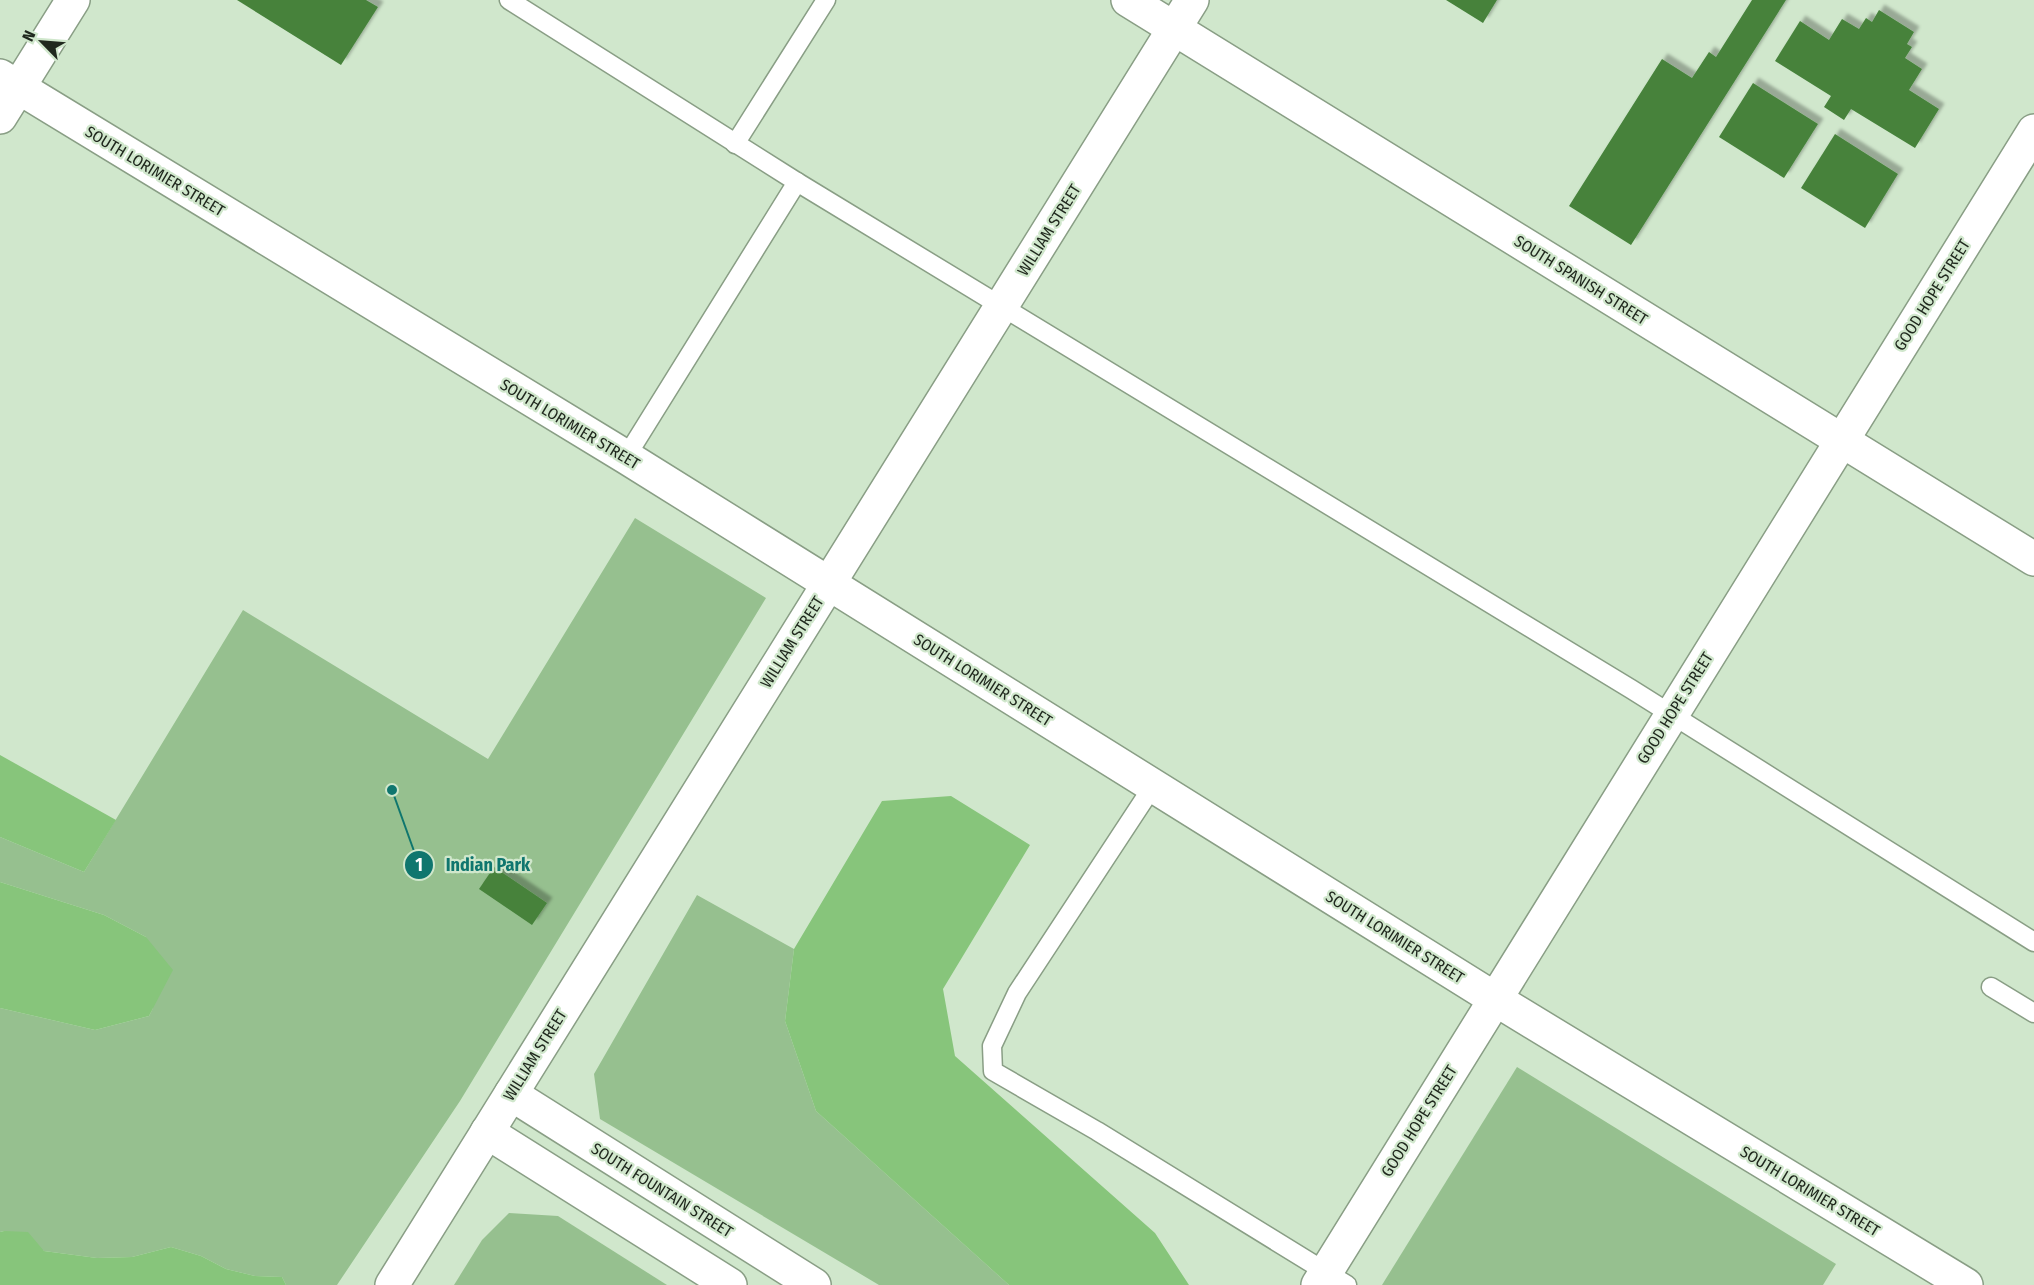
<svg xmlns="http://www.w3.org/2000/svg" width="2034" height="1285" font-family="'Fira Sans Condensed',sans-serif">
  <defs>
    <filter id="shadow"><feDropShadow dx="5.5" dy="-5.5" stdDeviation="1.5" flood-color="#0004"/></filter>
  </defs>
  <rect width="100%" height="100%" fill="#d0e7cc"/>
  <g fill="#96c08f">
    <polygon points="635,518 766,598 460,1101 337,1285 286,1285 282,1277 255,1276 226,1269 201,1256 171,1247 132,1257 97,1258 44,1251 4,1231 0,1232 0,1008 95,1030 149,1016 153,1008 146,937 104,915 0,882 0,837 84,872 243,610 488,759"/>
    <polygon points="697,895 794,949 785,1021 816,1111 1009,1285 879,1285 600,1119 594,1074"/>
    <polygon points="1517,1067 1836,1264 1823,1285 1382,1285"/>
    <polygon points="509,1213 558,1216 667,1285 454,1285 482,1240"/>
  </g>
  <g fill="#87c57b">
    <polygon points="0,755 116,820 84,872 0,837"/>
    <polygon points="951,796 1030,845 943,989 955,1056 1155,1233 1189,1285 1009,1285 816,1111 785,1021 794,949 882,801"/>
    <polygon points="0,882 104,915 146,937 173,970 149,1016 95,1030 0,1008"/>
    <polygon points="4,1231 28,1232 44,1251 97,1258 132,1257 171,1247 201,1256 226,1269 255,1276 282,1277 286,1285 0,1285 0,1232"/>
  </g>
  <g fill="#46823b" filter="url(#shadow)">
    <polygon points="237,0 366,0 378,7 341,65"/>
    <polygon points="1446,0 1497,0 1483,23"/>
    <polygon points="1752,0 1786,0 1631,245 1569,206 1662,59 1692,78 1709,52 1716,57"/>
    <polygon points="1879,10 1914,32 1907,44 1912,47 1905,58 1922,69 1909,90 1939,109 1915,148 1851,109 1844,120 1824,107 1831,96 1775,61 1800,21 1829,40 1842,19 1859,29 1866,18 1872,22"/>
    <polygon points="1753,83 1818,124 1784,178 1719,137"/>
    <polygon points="1835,134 1898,174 1865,228 1801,188"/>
    <polygon points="494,867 547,903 532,925 479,889"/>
  </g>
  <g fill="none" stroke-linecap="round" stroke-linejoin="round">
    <defs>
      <g id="service">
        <polyline points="509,0 797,182 1631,689 2034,942"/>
        <polyline points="735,144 826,0"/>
        <polyline points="626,457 797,182"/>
        <polyline points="1153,786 1017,993 992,1046 993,1071 1097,1131 1347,1285"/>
        <polyline points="1991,987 2034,1013"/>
      </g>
      <g id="minor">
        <polyline points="0,76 626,457 1495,999 1966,1285"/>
        <polyline points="0,117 73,0"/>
        <polyline points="1318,1285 2034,131"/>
      </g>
      <g id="tertiary">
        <polyline points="1128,0 2034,559"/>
        <polyline points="511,1094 814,1285"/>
        <polyline points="487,1132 730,1285"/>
      </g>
      <polyline id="secondary" points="392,1285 1192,0"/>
    </defs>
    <use href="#service" stroke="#899e85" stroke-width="21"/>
    <use href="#minor" stroke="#899e85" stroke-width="36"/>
    <use href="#tertiary" stroke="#899e85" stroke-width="36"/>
    <use href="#secondary" stroke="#899e85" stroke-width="36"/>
    <use href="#service" stroke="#fff" stroke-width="18"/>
    <use href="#minor" stroke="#fff" stroke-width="33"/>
    <use href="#tertiary" stroke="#fff" stroke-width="33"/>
    <use href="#secondary" stroke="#fff" stroke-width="33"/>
  </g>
  <g text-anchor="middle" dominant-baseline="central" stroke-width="4.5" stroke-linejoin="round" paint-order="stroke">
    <g font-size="16" fill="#20281e" stroke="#d0e7cc">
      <text transform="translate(155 171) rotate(31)">SOUTH LORIMIER STREET</text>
      <text transform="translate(1049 230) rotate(-58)">WILLIAM STREET</text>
      <text transform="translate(1581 280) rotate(32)">SOUTH SPANISH STREET</text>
      <text transform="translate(1932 295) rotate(-58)">GOOD HOPE STREET</text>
      <text transform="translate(570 424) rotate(31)">SOUTH LORIMIER STREET</text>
      <text transform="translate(792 642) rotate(-58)">WILLIAM STREET</text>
      <text transform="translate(983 680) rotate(32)">SOUTH LORIMIER STREET</text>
      <text transform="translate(1675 708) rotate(-58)">GOOD HOPE STREET</text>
      <text transform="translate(1395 937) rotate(32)">SOUTH LORIMIER STREET</text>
      <text transform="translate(535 1055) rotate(-58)">WILLIAM STREET</text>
      <text transform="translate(1419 1121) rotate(-58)">GOOD HOPE STREET</text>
      <text transform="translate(662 1190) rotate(32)">SOUTH FOUNTAIN STREET</text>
      <text transform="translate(1810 1191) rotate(31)">SOUTH LORIMIER STREET</text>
    </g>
  </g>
  <path fill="none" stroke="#0f766e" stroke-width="2" d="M392 790L419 865"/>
  <g fill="#0f766e" stroke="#d0e7cc" stroke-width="2">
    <circle cx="392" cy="790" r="6"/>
    <circle cx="419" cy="865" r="15"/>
  </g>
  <g font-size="18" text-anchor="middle" font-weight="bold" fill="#fff">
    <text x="419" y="871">1</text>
  </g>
  <g font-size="18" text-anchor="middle" font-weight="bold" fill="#0f766e" stroke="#d0e7cc" stroke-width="4.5" stroke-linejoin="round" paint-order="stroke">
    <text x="488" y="871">Indian Park</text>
  </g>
  <g transform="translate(42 42) rotate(295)" stroke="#d0e7cc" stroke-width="4.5" paint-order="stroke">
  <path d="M0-4.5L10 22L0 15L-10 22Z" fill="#20281e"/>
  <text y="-9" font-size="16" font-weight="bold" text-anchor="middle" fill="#20281e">N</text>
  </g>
</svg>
